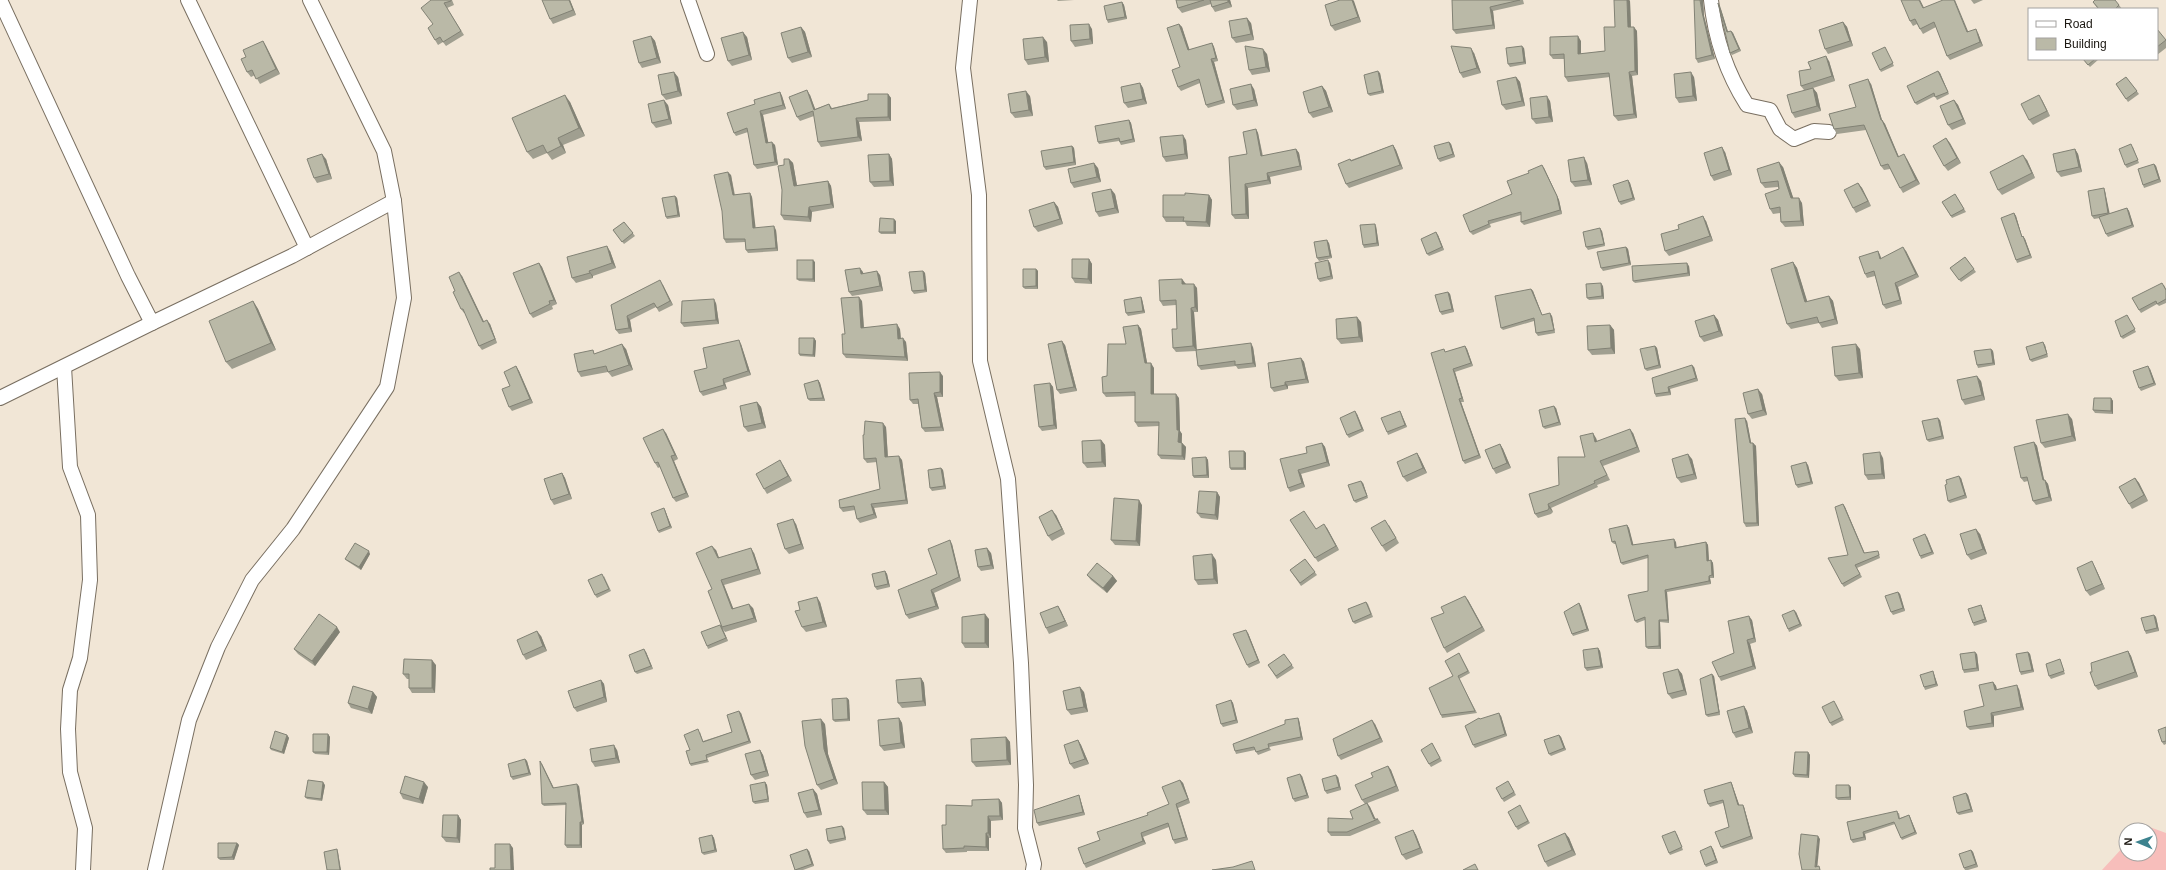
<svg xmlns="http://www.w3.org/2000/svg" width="2166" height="870" font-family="Arial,sans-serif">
  <rect width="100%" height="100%" fill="#f1e6d6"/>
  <polygon fill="#f7bebb" points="2144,825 2166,833 2166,870 2102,870 2126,844 2126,854 2150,854 2150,830 2139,830"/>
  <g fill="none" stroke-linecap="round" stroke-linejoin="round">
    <defs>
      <g id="minor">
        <polyline points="0,0 128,276 152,323 292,256 394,201"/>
        <polyline points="188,0 307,248"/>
        <polyline points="688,0 707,54"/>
        <polyline points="970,0 963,68 979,195 980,361 1008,479 1021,663 1026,785 1025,828 1034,864 1033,870"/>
        <path d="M1711 0C1715 39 1726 72 1747 105L1770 110 1780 129 1794 139 1814 131 1829 132"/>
        <polyline points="64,367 70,467 88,515 90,580 80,658 70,690 68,729 70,772 85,828 83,870"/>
        <polyline points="0,398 152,323"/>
        <polyline points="155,870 189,720 218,647 252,580 293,529 387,387 404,298 394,201 384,151 310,0"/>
      </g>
    </defs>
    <use href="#minor" stroke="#796f61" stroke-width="16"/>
    <use href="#minor" stroke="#fff" stroke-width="14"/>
  </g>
  <g fill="#a09f90">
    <polygon points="431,0 452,0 454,5 447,8 464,35 446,46 443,42 438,45 435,40"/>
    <polygon points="570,0 576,15 553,24 550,19"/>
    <polygon points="1057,0 1074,0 1058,1"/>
    <polygon points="1176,0 1230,0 1232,7 1215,12 1212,7 1211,4 1182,13 1178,8"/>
    <polygon points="1340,0 1353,0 1361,22 1335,31 1331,26"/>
    <polygon points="1452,0 1523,0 1524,4 1493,11 1495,29 1456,34 1453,30"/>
    <polygon points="1627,0 1629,0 1630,1 1631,27 1637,31 1638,75 1632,76 1637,118 1618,121 1614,116 1610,77 1568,82 1565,77 1564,59 1553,59 1550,55 1581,41 1581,54 1605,51 1615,27"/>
    <polygon points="1920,0 1924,8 1968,32 1978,33 1983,46 1950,60 1947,56 1936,27 1923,34 1917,24 1913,26 1910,21"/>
    <polygon points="1971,0 1983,0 1974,4"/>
    <polygon points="1703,1 1704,16 1715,59 1698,63 1696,59"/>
    <polygon points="1122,2 1124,5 1127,19 1108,23 1107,20"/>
    <polygon points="2093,2 2119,5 2122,9 2098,9"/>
    <polygon points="1720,6 1728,32 1731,31 1733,33 1741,51 1732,55 1730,53"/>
    <polygon points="1843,22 1847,27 1853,46 1828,54 1825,49"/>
    <polygon points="1251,23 1254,40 1236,43 1232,38"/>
    <polygon points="1179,24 1182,27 1189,50 1212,43 1214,47 1218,61 1214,62 1225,103 1208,108 1206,105 1200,83 1181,91 1178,87 1180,67"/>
    <polygon points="801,27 805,32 812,57 792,63 788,58"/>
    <polygon points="1092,29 1093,44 1075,47 1071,41"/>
    <polygon points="2157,29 2166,41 2166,48 2157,55"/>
    <polygon points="651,36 655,41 661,63 642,68 639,63"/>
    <polygon points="747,37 752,60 732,66 728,61"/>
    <polygon points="263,41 266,46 280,74 260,84 255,75 251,77 247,72 246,57"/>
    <polygon points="1047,42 1049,62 1028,65 1025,60"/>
    <polygon points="1885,47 1894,66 1881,72 1880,70"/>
    <polygon points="1524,48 1526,64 1510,67 1508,64"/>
    <polygon points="1474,53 1481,73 1463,78 1460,73"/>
    <polygon points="1267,54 1270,72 1252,75 1249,70"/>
    <polygon points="2083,59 2099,59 2090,67"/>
    <polygon points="1829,61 1835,81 1813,88 1817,93 1821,111 1795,118 1792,113 1804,90 1801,86 1811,69"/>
    <polygon points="1938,71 1940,73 1949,94 1937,100 1935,96 1917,105 1915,103"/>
    <polygon points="1380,73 1384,93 1370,96 1368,94"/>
    <polygon points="678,77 682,96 666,100 662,95"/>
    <polygon points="1516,77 1520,82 1525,106 1506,110 1502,105"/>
    <polygon points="1694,77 1697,101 1679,103 1676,98"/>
    <polygon points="2126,77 2139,94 2128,102 2116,84"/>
    <polygon points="1140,83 1143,88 1147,104 1128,108 1124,103"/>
    <polygon points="1871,84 1882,120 1885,124 1899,157 1907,159 1920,184 1903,193 1900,188 1890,169 1884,170 1881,166 1866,130 1837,134 1834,129 1856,107"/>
    <polygon points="1322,86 1326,91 1333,112 1313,118 1309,113"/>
    <polygon points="1254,89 1258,106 1237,110 1233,105"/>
    <polygon points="780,92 782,96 786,109 763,115 768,143 775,145 778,165 757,169 754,165 748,132 736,136 734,133 755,104"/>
    <polygon points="888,94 891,98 891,121 859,122 862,141 821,147 818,142 814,116 800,121 797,117 810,95 815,109 829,104 832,108 868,100"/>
    <polygon points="1030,96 1033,116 1015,118 1011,113"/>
    <polygon points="1954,100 1958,105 1966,124 1952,130 1948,125"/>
    <polygon points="2042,100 2050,116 2033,125 2029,120"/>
    <polygon points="1550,101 1553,122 1536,124 1532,119"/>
    <polygon points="570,102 585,136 563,145 566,153 552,160 547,153 533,159 527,152"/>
    <polygon points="668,105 672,124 656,128 652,123"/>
    <polygon points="1129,120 1131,123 1135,142 1121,145 1119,141 1099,144 1098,142"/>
    <polygon points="1256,129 1258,133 1263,156 1296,149 1299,153 1302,170 1270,177 1271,184 1248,188 1249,219 1235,219 1232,215 1247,154"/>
    <polygon points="1946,138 1961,163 1948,171 1944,166"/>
    <polygon points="1186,140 1188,159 1166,162 1163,157"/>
    <polygon points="1449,142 1451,144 1455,157 1440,162 1438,159"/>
    <polygon points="1393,145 1396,150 1403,169 1349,188 1346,184 1350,159 1351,160"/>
    <polygon points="1072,146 1074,148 1076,165 1046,170 1044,167"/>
    <polygon points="2133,147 2139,163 2127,168 2125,165"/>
    <polygon points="2075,149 2078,154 2082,172 2061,177 2057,172"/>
    <polygon points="1725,152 1732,175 1714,181 1711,176"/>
    <polygon points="889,154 892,159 894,186 874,187 870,182"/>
    <polygon points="326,159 332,179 317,183 314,178"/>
    <polygon points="789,159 793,163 797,186 828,181 831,186 834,208 812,212 811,222 784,220 781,215 784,165"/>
    <polygon points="2027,160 2035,178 2002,195 1998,190"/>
    <polygon points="1587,163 1592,185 1575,187 1571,182"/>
    <polygon points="2154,164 2156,166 2161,182 2144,188 2143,185"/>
    <polygon points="1783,167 1793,198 1802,203 1804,226 1785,227 1781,222 1780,213 1773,214 1770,209 1779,189 1778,187 1765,188 1761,183"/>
    <polygon points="1098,168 1101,182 1074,188 1071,183"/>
    <polygon points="1544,168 1559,200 1562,214 1524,225 1521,222 1521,215 1490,224 1491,227 1473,235 1470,232 1512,194"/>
    <polygon points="731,175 735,195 750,193 752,197 755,228 776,230 778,251 748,253 746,250 745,242 726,243 724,239"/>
    <polygon points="1628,180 1630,183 1635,200 1621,205 1619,202"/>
    <polygon points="1858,183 1862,188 1871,206 1856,213 1853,208"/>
    <polygon points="2105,191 2109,214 2127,208 2129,211 2134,227 2108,237 2106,234 2100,218 2094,219 2092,216"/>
    <polygon points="1115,194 1119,213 1099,217 1096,212"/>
    <polygon points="1955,194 1966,212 1952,218 1942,202"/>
    <polygon points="1185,195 1209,195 1212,200 1210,227 1187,226 1185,222 1166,222 1163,217"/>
    <polygon points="675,196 677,198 680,217 667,219 666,217"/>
    <polygon points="1054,202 1058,207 1063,224 1038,232 1034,227"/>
    <polygon points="2014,213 2016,216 2022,237 2025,239 2032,258 2017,263 2016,260"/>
    <polygon points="896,221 896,234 881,234 879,232"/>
    <polygon points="1706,221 1713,241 1669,256 1665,251"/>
    <polygon points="624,222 635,236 624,244 613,230"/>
    <polygon points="1376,226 1379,246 1364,248 1363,245"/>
    <polygon points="1602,231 1605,246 1588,250 1586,247"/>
    <polygon points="1438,235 1444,250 1429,256 1427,254"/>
    <polygon points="1329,243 1332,258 1319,261 1317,258"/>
    <polygon points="1626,247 1628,249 1631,265 1603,271 1601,268"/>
    <polygon points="610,251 616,268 593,276 593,278 576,283 572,278"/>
    <polygon points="1878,251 1880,255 1881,259 1906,251 1919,277 1898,287 1902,304 1886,309 1883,305 1875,276 1867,278 1865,274"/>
    <polygon points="1965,257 1976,272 1961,282 1950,268"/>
    <polygon points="1089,259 1092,264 1092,284 1075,283 1072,278"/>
    <polygon points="815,262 815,282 799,281 797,279"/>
    <polygon points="1793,262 1797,268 1807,302 1829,296 1833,301 1838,324 1822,328 1819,323 1791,329 1787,324"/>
    <polygon points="539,263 542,267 557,304 552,306 553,309 533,318 530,314"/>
    <polygon points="1330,263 1333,279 1320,282 1318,279"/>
    <polygon points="1689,266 1690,276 1635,283 1633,281"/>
    <polygon points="1036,269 1038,271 1038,289 1025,289 1023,287"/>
    <polygon points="923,271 925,273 927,292 914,294 912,291"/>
    <polygon points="863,272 863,274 880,275 883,291 852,296 849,292"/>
    <polygon points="462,276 484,322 490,324 497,343 482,350 479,346 465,313 464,313 461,309 455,291"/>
    <polygon points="1186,284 1197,288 1198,312 1194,312 1196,350 1253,347 1256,367 1238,369 1236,366 1201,370 1198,366 1196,351 1176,352 1173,348 1177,329 1176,305 1163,306 1160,301"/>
    <polygon points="663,285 673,305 659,312 656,307 630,320 632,332 619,334 616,330 611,305"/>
    <polygon points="2164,285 2166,289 2166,303 2159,306 2157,304 2141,313 2139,310"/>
    <polygon points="1603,286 1604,299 1589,300 1587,298"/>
    <polygon points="1531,289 1533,291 1542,315 1552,316 1555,333 1538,336 1536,333 1534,321 1503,330 1501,328"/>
    <polygon points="1448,292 1450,294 1454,312 1442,315 1440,312"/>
    <polygon points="1141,297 1142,299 1145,313 1128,316 1126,313"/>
    <polygon points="253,301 258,309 276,350 232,369 226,362"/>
    <polygon points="862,301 864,327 900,329 901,339 906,342 908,361 846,358 843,354 845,334"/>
    <polygon points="716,303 719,324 684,327 681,323"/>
    <polygon points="1714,315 1718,320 1723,336 1704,342 1700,337"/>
    <polygon points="2127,315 2136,332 2123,339 2121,337"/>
    <polygon points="1361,322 1363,342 1341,344 1337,339"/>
    <polygon points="1138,325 1141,329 1147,363 1154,368 1154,394 1179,398 1180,431 1182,434 1182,443 1186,447 1185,460 1161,459 1158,455 1159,426 1138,427 1135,422 1135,396 1106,397 1103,393 1107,376"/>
    <polygon points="1610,325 1614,330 1615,354 1592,355 1588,350"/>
    <polygon points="814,338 816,341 815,357 800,356 799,354"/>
    <polygon points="741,344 751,375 725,383 727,389 703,396 700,392 707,368"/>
    <polygon points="1065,345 1077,391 1060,394 1057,390"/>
    <polygon points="2045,345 2048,357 2032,362 2030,360"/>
    <polygon points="1465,346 1467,349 1473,366 1455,372 1464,402 1461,402 1481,458 1465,464 1463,461 1446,352"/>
    <polygon points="1655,346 1657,348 1661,368 1647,371 1645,369"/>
    <polygon points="626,349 633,370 612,377 608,372 581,377 578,372 596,353"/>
    <polygon points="1860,349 1863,378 1839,381 1835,376"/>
    <polygon points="1991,349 1993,351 1995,365 1978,368 1977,365"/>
    <polygon points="1301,358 1304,362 1309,383 1288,386 1288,389 1274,392 1271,388"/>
    <polygon points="516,366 519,371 533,403 512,411 509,407"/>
    <polygon points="1694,367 1698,381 1670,389 1671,395 1656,397 1655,394"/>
    <polygon points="2150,369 2156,385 2141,391 2139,388"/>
    <polygon points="943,376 943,397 937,397 944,431 925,432 922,428 918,404 913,404 910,400"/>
    <polygon points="818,380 820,383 825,401 810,401 808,399"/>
    <polygon points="1981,381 1985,400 1965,405 1962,400"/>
    <polygon points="1050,383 1053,387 1057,429 1042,431 1039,427"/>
    <polygon points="1762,394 1767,415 1752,419 1748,414"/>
    <polygon points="2111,398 2113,401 2113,414 2095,413 2093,410"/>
    <polygon points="757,402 761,407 766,428 748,432 744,427"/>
    <polygon points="1556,408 1561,425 1545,429 1543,427"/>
    <polygon points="1401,413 1407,427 1388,435 1387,432"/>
    <polygon points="1357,414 1364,431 1349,438 1347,435"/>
    <polygon points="2072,419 2076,441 2045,448 2041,443"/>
    <polygon points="1940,420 1944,439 1929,442 1927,440"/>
    <polygon points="1747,421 1751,443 1753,443 1756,446 1759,526 1746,527 1744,523"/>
    <polygon points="886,427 888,457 902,460 908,504 874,508 877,518 860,523 857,519 855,510 843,512 840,508 880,489 877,462 867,463 864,459 864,435"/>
    <polygon points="666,433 678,459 674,461 689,497 676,502 673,498 660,467 658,468 655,463"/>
    <polygon points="1633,433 1640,452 1603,466 1610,480 1597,485 1598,487 1551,508 1553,512 1551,514 1538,518 1535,514 1559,485 1585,457 1596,438 1597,441"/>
    <polygon points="1101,440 1105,445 1106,467 1087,468 1083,463"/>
    <polygon points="2034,442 2037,446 2044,480 2045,480 2048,484 2052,501 2036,505 2033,501 2028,481 2024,482 2021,478"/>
    <polygon points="1322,443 1325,447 1330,466 1301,474 1305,487 1290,492 1288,488 1307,453"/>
    <polygon points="1500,444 1503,449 1511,468 1496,474 1493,469"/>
    <polygon points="1244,451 1246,453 1246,470 1231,470 1230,468"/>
    <polygon points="1417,453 1420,458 1427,473 1407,482 1403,477"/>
    <polygon points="1206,457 1208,460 1209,478 1194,478 1193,476"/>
    <polygon points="1883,458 1885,479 1868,480 1865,475"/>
    <polygon points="1692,459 1697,479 1681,483 1677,478"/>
    <polygon points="783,465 792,481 767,494 764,489"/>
    <polygon points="1808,465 1813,484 1798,488 1796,485"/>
    <polygon points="941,468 943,470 946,489 932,491 930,488"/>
    <polygon points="562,473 565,478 572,499 554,505 551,500"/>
    <polygon points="1961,478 1967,498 1950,503 1948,501"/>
    <polygon points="2135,478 2139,483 2148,501 2132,509 2129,504"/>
    <polygon points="1363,483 1368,498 1356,503 1354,501"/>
    <polygon points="1217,492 1220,497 1218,520 1201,518 1197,513"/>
    <polygon points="1843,504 1845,507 1864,553 1879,554 1880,558 1857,568 1862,577 1844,587 1842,584 1848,555"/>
    <polygon points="1142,505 1140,546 1115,545 1111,540"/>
    <polygon points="665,510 672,528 659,533 658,531"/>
    <polygon points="1056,515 1065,534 1052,541 1048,536"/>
    <polygon points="1290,520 1316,529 1327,528 1339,550 1318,562"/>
    <polygon points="796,524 804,549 789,554 785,549"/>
    <polygon points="1389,525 1399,543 1386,552 1382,546"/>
    <polygon points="1627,525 1629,528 1633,545 1676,542 1676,547 1706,542 1708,545 1709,561 1711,560 1713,563 1714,578 1710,578 1711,584 1667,592 1669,623 1660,622 1661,649 1648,649 1646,647 1645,620 1637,623 1635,621 1648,591 1648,558 1623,565 1621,563 1616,544 1614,544 1612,542"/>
    <polygon points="1980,534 1987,554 1971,560 1967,555"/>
    <polygon points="1927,537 1934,554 1921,559 1920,556"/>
    <polygon points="952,544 961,581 934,593 939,609 909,619 906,615 937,574"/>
    <polygon points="716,550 719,558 754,553 761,574 724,585 733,608 753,608 757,622 725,632 722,628 728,641 708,649 707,646 721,627 712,589"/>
    <polygon points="991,553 994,569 981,571 978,567"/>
    <polygon points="370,554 361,570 347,561 345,559"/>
    <polygon points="1305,559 1317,575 1301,586 1290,570"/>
    <polygon points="1216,560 1218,584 1198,585 1195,580"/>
    <polygon points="2095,567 2105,589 2090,596 2086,591"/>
    <polygon points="885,571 887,574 890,587 877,590 875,587"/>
    <polygon points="1087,575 1113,576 1117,581 1107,593 1091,580"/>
    <polygon points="604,576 611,591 597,598 595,595"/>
    <polygon points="1898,592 1900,594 1905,611 1893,615 1891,612"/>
    <polygon points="1468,600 1485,631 1447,653 1444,648 1444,613"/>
    <polygon points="820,602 827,627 806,632 802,627"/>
    <polygon points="1366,602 1368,604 1373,617 1355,624 1353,622"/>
    <polygon points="1579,603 1581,606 1589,631 1573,636 1572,634"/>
    <polygon points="1058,606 1061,611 1068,626 1049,634 1046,628"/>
    <polygon points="1982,607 1987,622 1974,626 1973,623"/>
    <polygon points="1796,612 1802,626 1789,632 1788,629"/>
    <polygon points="2154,615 2156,617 2159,631 2146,634 2145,631"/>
    <polygon points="989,619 989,648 965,648 962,643"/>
    <polygon points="1752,620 1756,642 1750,644 1756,669 1721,681 1719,677 1734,653"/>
    <polygon points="340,632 315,666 298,654 294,649"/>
    <polygon points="1248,633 1260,663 1249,668 1247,665"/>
    <polygon points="541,636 547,651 526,660 523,655"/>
    <polygon points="1598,648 1600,651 1603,668 1587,671 1585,668"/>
    <polygon points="2128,651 2131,656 2138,677 2098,690 2095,686"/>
    <polygon points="646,652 653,669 637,674 635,672"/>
    <polygon points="2028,652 2030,654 2034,672 2021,675 2020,672"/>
    <polygon points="1459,653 1470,673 1459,679 1477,713 1442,718 1441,715 1453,676"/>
    <polygon points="1284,654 1294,668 1277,679 1268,665"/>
    <polygon points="1977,654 1979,671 1964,673 1963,670"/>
    <polygon points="2061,662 2065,674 2051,679 2049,676"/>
    <polygon points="436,665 435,693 412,693 409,688 409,679 407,679 403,674"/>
    <polygon points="1678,669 1682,674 1687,695 1672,699 1668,694"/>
    <polygon points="1934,674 1938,686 1925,690 1924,687"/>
    <polygon points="1714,676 1720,715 1708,717 1706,715"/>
    <polygon points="921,678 924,683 926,706 902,708 898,703"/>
    <polygon points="601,680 604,684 607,702 577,712 574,708"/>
    <polygon points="1993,682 1996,686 1997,689 2019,689 2024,710 1994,716 1994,727 1970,730 1967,727 1984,706"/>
    <polygon points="373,692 377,697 372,714 351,708 348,703"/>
    <polygon points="1084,692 1088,712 1071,715 1067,710"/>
    <polygon points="847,698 849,700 850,721 835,722 833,720"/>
    <polygon points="1231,700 1233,703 1238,723 1223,727 1221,724"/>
    <polygon points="1836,704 1844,720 1832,726 1830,723"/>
    <polygon points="1744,706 1747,711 1753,733 1736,738 1733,733"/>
    <polygon points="741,713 751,743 707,758 709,762 691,766 690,764 690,750 700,732 703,741 732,732"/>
    <polygon points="1501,716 1507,736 1475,748 1473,745 1480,719"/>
    <polygon points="899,718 902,723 905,748 884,751 880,746"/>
    <polygon points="1298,718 1299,720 1303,740 1269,747 1271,750 1258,755 1255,750 1236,754 1235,751"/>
    <polygon points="825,724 828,754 838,784 821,790 817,785"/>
    <polygon points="1375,724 1383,742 1341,760 1338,756"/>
    <polygon points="2166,727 2166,744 2164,745 2162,742"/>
    <polygon points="328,734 330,737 329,755 315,754 313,752"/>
    <polygon points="287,735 289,738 284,754 271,750 270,748"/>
    <polygon points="1559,735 1561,737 1566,750 1551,756 1549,754"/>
    <polygon points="1006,737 1010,742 1011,765 976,767 972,762"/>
    <polygon points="1078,740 1081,745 1089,764 1074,769 1070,764"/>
    <polygon points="1432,743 1442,761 1431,767 1429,764"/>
    <polygon points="617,750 620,763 595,767 592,762"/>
    <polygon points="760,750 763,755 769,776 755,780 751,775"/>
    <polygon points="1808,752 1810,755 1809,778 1795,777 1793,774"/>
    <polygon points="525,759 527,761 531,775 513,780 511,777"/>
    <polygon points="542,764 554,788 579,786 584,824 582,825 582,848 567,848 565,845 566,805 544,806 542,804"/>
    <polygon points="1388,766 1391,770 1399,791 1365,804 1362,800 1373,777"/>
    <polygon points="1302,776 1309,798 1295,802 1293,799"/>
    <polygon points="1338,777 1341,790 1327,794 1325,791"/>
    <polygon points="1180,780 1183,783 1190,803 1178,808 1188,840 1175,844 1173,840 1169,827 1143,837 1146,844 1086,868 1084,864 1100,840 1169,804"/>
    <polygon points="765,782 767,785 769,802 755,804 753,802"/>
    <polygon points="884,782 888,787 889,815 867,815 863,810"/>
    <polygon points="1731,782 1732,784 1739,805 1744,807 1753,839 1723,849 1721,847 1729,827 1723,803 1710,807 1708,804"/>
    <polygon points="1510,784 1516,795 1504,802 1502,799"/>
    <polygon points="325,785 322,801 307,799 305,797"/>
    <polygon points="428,787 423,804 403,799 400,793"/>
    <polygon points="1851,787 1851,800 1838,800 1836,798"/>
    <polygon points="813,789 817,794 822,815 807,818 804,813"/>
    <polygon points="1966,793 1968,795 1973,812 1959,815 1957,813"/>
    <polygon points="1079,795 1080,798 1085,815 1039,826 1037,823"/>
    <polygon points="999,799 1002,803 1003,820 991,821 991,838 989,838 989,851 967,851 967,852 946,853 943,849 946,825 972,806"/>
    <polygon points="1367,803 1370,807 1375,819 1378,819 1381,823 1350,836 1331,836 1328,832 1353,819"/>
    <polygon points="1521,808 1530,823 1518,830 1516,827"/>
    <polygon points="1899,813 1900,818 1909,815 1910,817 1917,834 1902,840 1901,838 1895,824 1865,834 1866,840 1853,843 1851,840 1847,822"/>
    <polygon points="458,815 461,820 460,843 446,842 442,837"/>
    <polygon points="844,828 846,840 830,844 828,841"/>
    <polygon points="1413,830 1416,835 1423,853 1406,860 1402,855"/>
    <polygon points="1565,833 1569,838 1576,855 1548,867 1545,862"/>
    <polygon points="1677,834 1683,850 1670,855 1669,853"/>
    <polygon points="712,835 714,838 717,852 704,855 702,853"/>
    <polygon points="237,843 239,845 234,860 220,860 218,858"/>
    <polygon points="1713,849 1718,863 1706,867 1705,865"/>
    <polygon points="1971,850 1973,852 1978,867 1968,870 1965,870 1964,868"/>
    <polygon points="809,851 814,866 803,870 795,870 790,855"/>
  </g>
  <g fill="#828275">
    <polygon points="569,0 570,0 576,15 573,10"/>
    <polygon points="1228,0 1230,0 1232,7 1228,2"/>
    <polygon points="1352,0 1353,0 1354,1 1361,22 1358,17"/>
    <polygon points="1627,0 1629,0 1630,1 1631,31 1628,27"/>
    <polygon points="1700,0 1703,0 1704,16 1715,59 1712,55 1702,12"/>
    <polygon points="1919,0 1920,0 1926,12 1923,8"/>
    <polygon points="1954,0 1955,0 1970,36 1967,32"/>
    <polygon points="1122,2 1124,5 1127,19 1125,17"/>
    <polygon points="1718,3 1720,6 1729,35 1727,32"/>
    <polygon points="1490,7 1493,11 1495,29 1493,25"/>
    <polygon points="1247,18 1251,23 1254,40 1251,34"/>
    <polygon points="1843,22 1847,27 1853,46 1850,41"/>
    <polygon points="1089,24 1092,29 1093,44 1090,39"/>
    <polygon points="1179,24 1182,27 1191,54 1188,50"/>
    <polygon points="801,27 805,32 812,57 808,52"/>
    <polygon points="1634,27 1637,31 1638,75 1635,71"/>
    <polygon points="1976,29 1978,33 1983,46 1980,42"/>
    <polygon points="1731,31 1733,33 1741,51 1739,49"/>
    <polygon points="743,32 747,37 752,60 749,55"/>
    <polygon points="651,36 655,41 661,63 657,58"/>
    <polygon points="1578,36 1581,41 1581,59 1578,54"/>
    <polygon points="1043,37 1047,42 1049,62 1045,57"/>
    <polygon points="263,41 266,46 280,74 276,69"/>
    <polygon points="1212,43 1214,47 1218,61 1216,58"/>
    <polygon points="1522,46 1524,48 1526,64 1524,62"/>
    <polygon points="1471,48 1474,53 1481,73 1477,68"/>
    <polygon points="1263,49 1267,54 1270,72 1266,67"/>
    <polygon points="1826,56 1829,61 1835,81 1832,76"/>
    <polygon points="1211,59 1214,62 1225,103 1223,100"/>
    <polygon points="1378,71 1380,73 1384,93 1382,91"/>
    <polygon points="1938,71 1940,73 1949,94 1948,92"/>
    <polygon points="674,72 678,77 682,96 678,91"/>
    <polygon points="1629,72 1632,76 1637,118 1634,114"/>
    <polygon points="1691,72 1694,77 1697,101 1693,96"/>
    <polygon points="1516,77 1520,82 1525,106 1522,101"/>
    <polygon points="1868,79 1871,84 1882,120 1885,124 1901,162 1898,157 1881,120"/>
    <polygon points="1140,83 1143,88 1147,104 1143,99"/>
    <polygon points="1251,84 1254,89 1258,106 1254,100"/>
    <polygon points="1322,86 1326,91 1333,112 1329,107"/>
    <polygon points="1813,88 1817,93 1821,111 1817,106"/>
    <polygon points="807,90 810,95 817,114 814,110"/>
    <polygon points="1026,91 1030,96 1033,116 1029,110"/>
    <polygon points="780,92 782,96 786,109 783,105"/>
    <polygon points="888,94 891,98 891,121 888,117"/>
    <polygon points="565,95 570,102 585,136 579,128"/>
    <polygon points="2039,95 2042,100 2050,116 2047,111"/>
    <polygon points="1547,96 1550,101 1553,122 1549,117"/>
    <polygon points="664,100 668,105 672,124 669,119"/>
    <polygon points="1954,100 1958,105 1966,124 1963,119"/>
    <polygon points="760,111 763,115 769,146 766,143"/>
    <polygon points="856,118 859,122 862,141 858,137"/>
    <polygon points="1129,120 1131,123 1135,142 1133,139"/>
    <polygon points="1256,129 1258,133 1263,160 1261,156"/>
    <polygon points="1183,135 1186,140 1188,159 1185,154"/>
    <polygon points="558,138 563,145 566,153 561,146"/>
    <polygon points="1946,138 1950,143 1961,163 1957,158"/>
    <polygon points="772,142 775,145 778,165 775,162"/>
    <polygon points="1449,142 1451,144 1455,157 1453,154"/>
    <polygon points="1393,145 1396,150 1403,169 1400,165"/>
    <polygon points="1072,146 1074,148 1076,165 1074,162"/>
    <polygon points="1722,147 1725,152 1732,175 1729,170"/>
    <polygon points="1296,149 1299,153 1302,170 1300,166"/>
    <polygon points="2075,149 2078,154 2082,172 2079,167"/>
    <polygon points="322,154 326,159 332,179 329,174"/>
    <polygon points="889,154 892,159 894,186 890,181"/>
    <polygon points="1904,154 1907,159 1920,184 1916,180"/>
    <polygon points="2023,155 2027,160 2035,178 2032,173"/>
    <polygon points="1584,157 1587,163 1592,185 1588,180"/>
    <polygon points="789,159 793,163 798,191 794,186"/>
    <polygon points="1779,162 1783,167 1795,203 1791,198"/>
    <polygon points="1094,163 1098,168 1101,182 1097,177"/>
    <polygon points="2154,164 2156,166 2161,182 2159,179"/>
    <polygon points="1542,165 1544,168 1559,200 1562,214 1560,210"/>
    <polygon points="728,172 731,175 735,199 733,195"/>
    <polygon points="1267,173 1270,177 1271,184 1268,180"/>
    <polygon points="1628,180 1630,183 1635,200 1633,198"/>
    <polygon points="828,181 831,186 834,208 831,204"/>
    <polygon points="1858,183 1862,188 1871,206 1868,201"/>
    <polygon points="1245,184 1248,188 1249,219 1246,214"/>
    <polygon points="2104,188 2105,191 2110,215 2108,213"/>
    <polygon points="1111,189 1115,194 1119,213 1115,208"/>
    <polygon points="750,193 752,197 756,231 753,228"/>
    <polygon points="1209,195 1212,200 1210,227 1206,222"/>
    <polygon points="675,196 677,198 680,217 678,215"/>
    <polygon points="1799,198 1802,203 1804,226 1801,221"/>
    <polygon points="1054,202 1058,207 1063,224 1060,219"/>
    <polygon points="809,207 812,212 811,222 808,217"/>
    <polygon points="2127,208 2129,211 2134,227 2132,225"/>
    <polygon points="2014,213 2016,216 2023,240"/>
    <polygon points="1703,216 1706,221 1713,241 1710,236"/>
    <polygon points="894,219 896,221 896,234 894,232"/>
    <polygon points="1375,224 1376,226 1379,246 1377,243"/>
    <polygon points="774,226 776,230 778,251 776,248"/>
    <polygon points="1600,228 1602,231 1605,246 1604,244"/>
    <polygon points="1436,232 1438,235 1444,250 1442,247"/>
    <polygon points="2023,236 2025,239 2032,258 2030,255"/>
    <polygon points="1327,240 1329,243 1332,258 1330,256"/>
    <polygon points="607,246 610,251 616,268 612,263"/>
    <polygon points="1626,247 1628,249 1631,265 1629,263"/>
    <polygon points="1903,247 1906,251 1919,277 1916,274"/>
    <polygon points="1878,251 1880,255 1883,263 1880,259"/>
    <polygon points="1089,259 1092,264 1092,284 1088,279"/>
    <polygon points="813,260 815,262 815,282 813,279"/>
    <polygon points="1328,260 1330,263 1333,279 1331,276"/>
    <polygon points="1793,262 1797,268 1809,307 1805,302"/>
    <polygon points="539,263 542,267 557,304 554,300"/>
    <polygon points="1687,263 1689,266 1690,276 1688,273"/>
    <polygon points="860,268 863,272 864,278 861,274"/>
    <polygon points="1036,269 1038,271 1038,289 1036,286"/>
    <polygon points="589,271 593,276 593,278 590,273"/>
    <polygon points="877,271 880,275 883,291 880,286"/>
    <polygon points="923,271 925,273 927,292 925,290"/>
    <polygon points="459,272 462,276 486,326 483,322"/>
    <polygon points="1182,279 1186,284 1182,284"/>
    <polygon points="660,280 663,285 673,305 670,301"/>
    <polygon points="1601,283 1603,286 1604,299 1602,296"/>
    <polygon points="1895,283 1898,287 1902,304 1900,300"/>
    <polygon points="1194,284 1197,288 1198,312 1195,307"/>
    <polygon points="1531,289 1533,291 1543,317 1542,315"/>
    <polygon points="1448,292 1450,294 1454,312 1452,309"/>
    <polygon points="1829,296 1833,301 1838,324 1835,319"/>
    <polygon points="859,297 862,301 864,332 861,328"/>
    <polygon points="1141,297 1142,299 1145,313 1143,311"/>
    <polygon points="714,299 716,303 719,324 716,320"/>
    <polygon points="253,301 258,309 276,350 271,343"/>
    <polygon points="1191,308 1194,312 1197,351 1193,346"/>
    <polygon points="1550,313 1552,316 1555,333 1554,330"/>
    <polygon points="1714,315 1718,320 1723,336 1719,331"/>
    <polygon points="627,316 630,320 632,332 629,328"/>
    <polygon points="1357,317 1361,322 1363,342 1359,337"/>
    <polygon points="487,320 490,324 497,343 495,339"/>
    <polygon points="897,324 900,329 901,343 898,339"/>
    <polygon points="1138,325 1141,329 1148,368 1145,363"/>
    <polygon points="1610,325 1614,330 1615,354 1611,348"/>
    <polygon points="814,338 816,341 815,357 813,355"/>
    <polygon points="903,338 906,342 908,361 905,357"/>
    <polygon points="739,340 741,344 751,375 748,371"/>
    <polygon points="1062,341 1065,345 1077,391 1074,387"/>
    <polygon points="2043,342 2045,345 2048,357"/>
    <polygon points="1251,343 1253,347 1256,367 1253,363"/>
    <polygon points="622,344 626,349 633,370 629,365"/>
    <polygon points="1856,344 1860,349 1863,378 1859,373"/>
    <polygon points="1465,346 1467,349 1473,366 1471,363"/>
    <polygon points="1655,346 1657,348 1661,368 1659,365"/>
    <polygon points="1991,349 1993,351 1995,365 1993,363"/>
    <polygon points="1301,358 1304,362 1309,383 1306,379"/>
    <polygon points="1151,363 1154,368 1154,399 1151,394"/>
    <polygon points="1692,365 1694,367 1698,381 1696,378"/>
    <polygon points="516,366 519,371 533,403 530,399"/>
    <polygon points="2148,366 2150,369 2156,385 2154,383"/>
    <polygon points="1453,369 1455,372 1464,402 1462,398"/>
    <polygon points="940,372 943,376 943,397 940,392"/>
    <polygon points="1977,376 1981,381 1985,400 1982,395"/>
    <polygon points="723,379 725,383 727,389 724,385"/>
    <polygon points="818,380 820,383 825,401 823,398"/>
    <polygon points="1285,382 1288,386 1288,389 1285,385"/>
    <polygon points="1050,383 1053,387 1057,429 1054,425"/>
    <polygon points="1668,387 1670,389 1671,395 1669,392"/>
    <polygon points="1758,389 1762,394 1767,415 1763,410"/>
    <polygon points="934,393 937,397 944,431 941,427"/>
    <polygon points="1176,394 1179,398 1180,431 1182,434 1181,447 1178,442 1177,430"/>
    <polygon points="2111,398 2113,401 2113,414 2111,411"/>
    <polygon points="1459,399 1461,402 1481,458 1479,455"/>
    <polygon points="757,402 761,407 766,428 762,423"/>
    <polygon points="1554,406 1556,408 1561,425 1559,422"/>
    <polygon points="1355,411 1357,414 1364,431 1362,429"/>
    <polygon points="1400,411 1401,413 1407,427 1405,425"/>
    <polygon points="2068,414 2072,419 2076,441 2072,436"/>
    <polygon points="1745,418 1747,421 1752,447 1750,443"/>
    <polygon points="1938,418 1940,420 1944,439 1942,436"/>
    <polygon points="883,423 886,427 888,461 885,457"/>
    <polygon points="663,429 666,433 678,459 675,455"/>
    <polygon points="1630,429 1633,433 1640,452 1637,447"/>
    <polygon points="1593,433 1596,438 1598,446 1595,442"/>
    <polygon points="1101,440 1105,445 1106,467 1102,462"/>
    <polygon points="2034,442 2037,446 2045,484 2043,480"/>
    <polygon points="1182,443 1186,447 1185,460 1182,456"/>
    <polygon points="1322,443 1325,447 1330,466 1327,462"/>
    <polygon points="1753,443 1756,446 1759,526 1757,523"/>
    <polygon points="1500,444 1503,449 1511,468 1507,463"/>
    <polygon points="1244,451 1246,453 1246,470 1244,468"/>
    <polygon points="1880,452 1883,458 1885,479 1882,474"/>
    <polygon points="1417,453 1420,458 1427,473 1423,468"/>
    <polygon points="1688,454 1692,459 1697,479 1694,474"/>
    <polygon points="671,456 674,461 689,497 686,493"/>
    <polygon points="899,456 902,460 908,504 906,500"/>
    <polygon points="1206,457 1208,460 1209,478 1207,475"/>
    <polygon points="780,460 783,465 792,481 788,476"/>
    <polygon points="1806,462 1808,465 1813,484 1811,482"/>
    <polygon points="941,468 943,470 946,489 944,486"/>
    <polygon points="1298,470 1301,474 1305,487 1302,483"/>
    <polygon points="562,473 565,478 572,499 569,494"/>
    <polygon points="1959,476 1961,478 1967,498 1965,495"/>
    <polygon points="2135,478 2139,483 2148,501 2144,495"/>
    <polygon points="2045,480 2048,484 2052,501 2049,497"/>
    <polygon points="1361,481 1363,483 1368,498 1367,496"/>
    <polygon points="1217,492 1220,497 1218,520 1215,515"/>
    <polygon points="1139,500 1142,505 1140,546 1136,541"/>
    <polygon points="871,504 874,508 877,518 874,514"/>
    <polygon points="1548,504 1551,508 1553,512 1549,508"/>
    <polygon points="1843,504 1845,507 1866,556 1864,553"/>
    <polygon points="664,508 665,510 672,528 670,526"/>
    <polygon points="1052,510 1056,515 1065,534 1062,529"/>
    <polygon points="793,519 796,524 804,549 801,544"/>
    <polygon points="1324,524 1327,528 1339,550 1336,546"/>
    <polygon points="1627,525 1629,528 1634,547 1632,545"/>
    <polygon points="1976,529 1980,534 1987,554 1983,549"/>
    <polygon points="1925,534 1927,537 1934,554 1932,552"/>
    <polygon points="1674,539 1676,542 1677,550 1675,548"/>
    <polygon points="950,540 952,544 961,581 959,577"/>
    <polygon points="1706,542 1708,545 1709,563 1707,561"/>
    <polygon points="712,546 716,550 721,563 718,558"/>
    <polygon points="751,548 754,553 761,574 758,569"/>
    <polygon points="987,548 991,553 994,569 991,565"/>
    <polygon points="369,551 370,554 361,570 359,567"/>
    <polygon points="1212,554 1216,560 1218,584 1214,579"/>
    <polygon points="1711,560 1713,563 1714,578 1712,575"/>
    <polygon points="2092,561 2095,567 2105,589 2102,584"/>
    <polygon points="885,571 887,574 890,587 888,584"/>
    <polygon points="1113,576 1117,581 1107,593 1103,588"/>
    <polygon points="1709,576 1710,578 1711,584 1709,581"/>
    <polygon points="721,580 724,585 735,613 732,609"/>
    <polygon points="931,590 934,593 939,609 936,606"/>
    <polygon points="1665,590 1667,592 1669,623 1668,620"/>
    <polygon points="1898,592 1900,594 1905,611 1903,608"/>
    <polygon points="1465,596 1468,600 1485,631 1482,627"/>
    <polygon points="817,597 820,602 827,627 823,622"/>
    <polygon points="1579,603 1581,606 1589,631 1587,629"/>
    <polygon points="749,604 753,608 757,622 754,618"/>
    <polygon points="1981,605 1982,607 1987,622 1985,619"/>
    <polygon points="1058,606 1061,611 1068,626 1065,621"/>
    <polygon points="1794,610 1796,612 1802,626 1800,624"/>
    <polygon points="985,614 989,619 989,648 985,643"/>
    <polygon points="2154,615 2156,617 2159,631 2157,628"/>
    <polygon points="1749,616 1752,620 1756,642 1754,638"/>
    <polygon points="1659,620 1660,622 1661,649 1659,646"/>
    <polygon points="720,625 722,627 728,641 726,638"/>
    <polygon points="337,627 340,632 315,666 312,661"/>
    <polygon points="1246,630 1248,633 1260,663 1258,660"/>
    <polygon points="537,631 541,636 547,651 543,646"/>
    <polygon points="1747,640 1750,644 1756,669 1753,666"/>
    <polygon points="1598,648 1600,651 1603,668 1601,666"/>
    <polygon points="644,649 646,652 653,669 651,666"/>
    <polygon points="2128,651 2131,656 2138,677 2135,672"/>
    <polygon points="1975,652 1977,654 1979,671 1977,668"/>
    <polygon points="2028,652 2030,654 2034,672 2032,670"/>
    <polygon points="432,660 436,665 435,693 432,688"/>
    <polygon points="1678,669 1682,674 1687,695 1684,690"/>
    <polygon points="1933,671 1938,686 1936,684"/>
    <polygon points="1712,674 1714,676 1720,715 1719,712"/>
    <polygon points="921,678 924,683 926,706 923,701"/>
    <polygon points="601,680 604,684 607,702 604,697"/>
    <polygon points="1993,682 1996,686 1997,693 1995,690"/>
    <polygon points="2017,685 2019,689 2024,710 2021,707"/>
    <polygon points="1080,687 1084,692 1088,712 1084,707"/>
    <polygon points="373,692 377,697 372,714 368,709"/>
    <polygon points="847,698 849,700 850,721 848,719"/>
    <polygon points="1231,700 1233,703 1238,723 1236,720"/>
    <polygon points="1744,706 1747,711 1753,733 1749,728"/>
    <polygon points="739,711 741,713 751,743 749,741"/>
    <polygon points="1499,713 1501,716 1507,736 1505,734"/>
    <polygon points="1991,713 1994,716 1994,727 1992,723"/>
    <polygon points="899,718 902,723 905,748 901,743"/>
    <polygon points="1298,718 1299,720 1303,740 1301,737"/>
    <polygon points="821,719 825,724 828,754 838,784 834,779 824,749"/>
    <polygon points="1372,720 1375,724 1383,742 1380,738"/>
    <polygon points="328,734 330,737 329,755 327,752"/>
    <polygon points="287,735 289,738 284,754 282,752"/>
    <polygon points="1559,735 1561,737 1566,750 1564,748"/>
    <polygon points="1006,737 1010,742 1011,765 1007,760"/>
    <polygon points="1078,740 1081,745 1089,764 1085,759"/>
    <polygon points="614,745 617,750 620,763 616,758"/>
    <polygon points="760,750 763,755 769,776 766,771"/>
    <polygon points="1808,752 1810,755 1809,778 1807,775"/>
    <polygon points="525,759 527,761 531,775 529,773"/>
    <polygon points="540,761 542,764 555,791 553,788"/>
    <polygon points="1388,766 1391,770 1399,791 1396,786"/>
    <polygon points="1300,774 1302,776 1309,798 1307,795"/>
    <polygon points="1336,775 1338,777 1341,790 1339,787"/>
    <polygon points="1180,780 1183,783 1190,803 1188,799"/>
    <polygon points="323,782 325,785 322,801 321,799"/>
    <polygon points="424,782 428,787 423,804 419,799"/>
    <polygon points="765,782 767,785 769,802 768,799"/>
    <polygon points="884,782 888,787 889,815 885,810"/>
    <polygon points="1731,782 1732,784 1740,807 1738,805"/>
    <polygon points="577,784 579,786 584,824 582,822"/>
    <polygon points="1849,785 1851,787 1851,800 1850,797"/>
    <polygon points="813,789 817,794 822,815 819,810"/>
    <polygon points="1966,793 1968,795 1973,812 1971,809"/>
    <polygon points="1079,795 1080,798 1085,815 1083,812"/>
    <polygon points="999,799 1002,803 1003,820 1000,816"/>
    <polygon points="1367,803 1370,807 1376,820 1374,819"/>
    <polygon points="1176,804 1178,808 1188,840 1186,837"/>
    <polygon points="1743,805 1744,807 1753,839 1751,836"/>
    <polygon points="458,815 461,820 460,843 457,838"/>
    <polygon points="1909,815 1910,817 1917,834 1915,832"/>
    <polygon points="988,816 991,821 991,838 988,833"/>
    <polygon points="580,822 582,825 582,848 580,845"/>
    <polygon points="842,826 844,828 846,840 845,838"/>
    <polygon points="1413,830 1416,835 1423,853 1420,848"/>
    <polygon points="1863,832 1865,834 1866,840 1864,837"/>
    <polygon points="986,833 989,838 989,851 986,847"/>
    <polygon points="1141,833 1143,837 1146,844 1143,841"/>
    <polygon points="1565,833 1569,838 1576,855 1572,850"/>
    <polygon points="712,835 714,838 717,852 715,850"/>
    <polygon points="1818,836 1820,839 1817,870 1815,867"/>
    <polygon points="237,843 239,845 234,860 232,857"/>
    <polygon points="510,844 513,848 514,870 511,870"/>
    <polygon points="1711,846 1713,849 1718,863 1716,860"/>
    <polygon points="337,849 338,852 341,870 340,870"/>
    <polygon points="807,849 809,851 814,866 812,864"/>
    <polygon points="1971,850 1973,852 1978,867 1976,864"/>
  </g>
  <g fill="#bab9a7" stroke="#828275">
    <polygon points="431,0 451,0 451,1 444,3 461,31 443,42 440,37 435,40 428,28 433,24 421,8"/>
    <polygon points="542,0 569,0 573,10 550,19"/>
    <polygon points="1176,0 1204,0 1178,8"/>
    <polygon points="1210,0 1228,0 1228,2 1212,7"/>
    <polygon points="1340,0 1352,0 1358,17 1331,26 1325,5"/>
    <polygon points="1452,0 1520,0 1490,7 1493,25 1453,30"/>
    <polygon points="1614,0 1627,0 1628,27 1634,27 1635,71 1629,72 1634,114 1614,116 1609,73 1565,77 1564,54 1550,55 1550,37 1578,36 1578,54 1605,51 1604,27 1615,27"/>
    <polygon points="1694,0 1700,0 1702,12 1712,55 1696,59"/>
    <polygon points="1901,0 1919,0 1923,8 1943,0 1954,0 1967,32 1976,29 1980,42 1947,56 1934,22 1920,29 1915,19 1910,21"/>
    <polygon points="2095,0 2115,0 2119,5 2115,9 2099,9 2093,2"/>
    <polygon points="1122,2 1125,17 1107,20 1104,6"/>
    <polygon points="1718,3 1727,32 1731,31 1739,49 1730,53"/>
    <polygon points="1247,18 1251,34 1232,38 1229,21"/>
    <polygon points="1843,22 1850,41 1825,49 1819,30"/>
    <polygon points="1089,24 1090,39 1071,41 1070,25"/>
    <polygon points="1179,24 1188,50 1212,43 1216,58 1211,59 1223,100 1206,105 1199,79 1178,87 1172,70 1180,67 1167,28"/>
    <polygon points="801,27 808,52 788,58 781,33"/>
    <polygon points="2157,29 2166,40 2157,47"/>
    <polygon points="743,32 749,55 728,61 721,38"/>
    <polygon points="651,36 657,58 639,63 633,41"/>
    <polygon points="1043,37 1045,57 1025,60 1023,39"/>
    <polygon points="263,41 276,69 256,79 252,70 247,72 241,59 246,57 243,50"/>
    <polygon points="1245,46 1263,49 1266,67 1249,70"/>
    <polygon points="1451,46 1471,48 1477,68 1460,73"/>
    <polygon points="1522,46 1524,62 1508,64 1506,48"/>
    <polygon points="1885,47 1893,63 1880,70 1872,53"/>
    <polygon points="1826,56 1832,76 1801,86 1799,71 1811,69 1808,62"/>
    <polygon points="2083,59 2095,59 2088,65"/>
    <polygon points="1378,71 1382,91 1368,94 1364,75"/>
    <polygon points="1938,71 1948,92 1935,97 1934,93 1915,103 1907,86"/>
    <polygon points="674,72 678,91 662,95 658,75"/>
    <polygon points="1691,72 1693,96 1676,98 1674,74"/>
    <polygon points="1516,77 1522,101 1502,105 1497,81"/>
    <polygon points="2126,77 2137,91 2126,99 2116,84"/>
    <polygon points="1868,79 1881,120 1882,120 1898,157 1904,154 1916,180 1900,188 1888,164 1881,166 1864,125 1834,129 1829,114 1856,107 1849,85"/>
    <polygon points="1140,83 1143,99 1124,103 1121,87"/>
    <polygon points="1251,84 1254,100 1233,105 1230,89"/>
    <polygon points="1322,86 1329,107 1309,113 1303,92"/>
    <polygon points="1813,88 1817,106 1792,113 1787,95"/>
    <polygon points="807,90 814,110 829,104 831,109 868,100 868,94 888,94 888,117 856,118 858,137 818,142 813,111 797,117 789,97"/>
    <polygon points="1026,91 1029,110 1011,113 1008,94"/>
    <polygon points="780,92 783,105 760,111 766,143 772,142 775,162 754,165 747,128 734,133 727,113 755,104 754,100"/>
    <polygon points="565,95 579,128 558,138 561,146 547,153 543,145 527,152 512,118"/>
    <polygon points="2039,95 2047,111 2029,120 2021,104"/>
    <polygon points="1547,96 1549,117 1532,119 1530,98"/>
    <polygon points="664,100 669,119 652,123 648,104"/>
    <polygon points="1954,100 1963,119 1948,125 1940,106"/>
    <polygon points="1129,120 1133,139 1120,142 1119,138 1098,142 1095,126"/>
    <polygon points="1256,129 1261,156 1296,149 1300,166 1267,173 1268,180 1245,184 1246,214 1232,215 1229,157 1247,154 1243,132"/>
    <polygon points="1183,135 1185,154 1163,157 1160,137"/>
    <polygon points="1946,138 1957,158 1944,166 1933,146"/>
    <polygon points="1449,142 1453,154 1438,159 1434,146"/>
    <polygon points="2131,144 2138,160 2125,165 2119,149"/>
    <polygon points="1393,145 1400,165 1346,184 1338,164 1350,159 1351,161"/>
    <polygon points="1072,146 1074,162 1044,167 1041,151"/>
    <polygon points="1722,147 1729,170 1711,176 1704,153"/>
    <polygon points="2075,149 2079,167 2057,172 2053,154"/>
    <polygon points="322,154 329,174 314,178 307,159"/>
    <polygon points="889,154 890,181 870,182 868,155"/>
    <polygon points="2023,155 2032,173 1998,190 1990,172"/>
    <polygon points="1584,157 1588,180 1571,182 1568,160"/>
    <polygon points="784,159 789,159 794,186 828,181 831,204 809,207 808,217 781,215 782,190 778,166 784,165"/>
    <polygon points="1779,162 1791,198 1799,198 1801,221 1781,222 1780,207 1770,209 1765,194 1779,189 1778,181 1761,183 1757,169"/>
    <polygon points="1094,163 1097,177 1071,183 1068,169"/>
    <polygon points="2154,164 2159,179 2143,185 2138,169"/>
    <polygon points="1542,165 1557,196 1560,210 1521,222 1521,212 1488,221 1489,224 1470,232 1463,215 1512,194 1507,181 1529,173 1528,171"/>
    <polygon points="728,172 733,195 750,193 753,228 774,226 776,248 746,250 745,239 724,239 722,211 714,175"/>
    <polygon points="1628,180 1633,198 1619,202 1613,185"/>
    <polygon points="1858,183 1868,201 1853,208 1844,190"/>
    <polygon points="2104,188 2108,213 2092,216 2088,191"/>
    <polygon points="1111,189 1115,208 1096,212 1092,193"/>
    <polygon points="1185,193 1209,195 1206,222 1183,221 1184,217 1163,217 1163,195 1185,195"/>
    <polygon points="1955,194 1964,209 1951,216 1942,202"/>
    <polygon points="675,196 678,215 666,217 662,198"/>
    <polygon points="1054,202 1060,219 1034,227 1029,210"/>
    <polygon points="2127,208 2132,225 2106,234 2099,217"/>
    <polygon points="2014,213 2022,237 2023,236 2030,255 2016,260 2001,218"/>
    <polygon points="1703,216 1710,236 1665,251 1661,234 1679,229 1678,225"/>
    <polygon points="880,218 894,219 894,232 879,232"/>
    <polygon points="624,222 633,233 622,242 613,230"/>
    <polygon points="1375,224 1377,243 1363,245 1360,225"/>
    <polygon points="1600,228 1604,244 1586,247 1583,232"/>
    <polygon points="1436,232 1442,247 1427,254 1421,239"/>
    <polygon points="1327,240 1330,256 1317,258 1314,242"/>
    <polygon points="607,246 612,263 589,271 590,273 572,278 567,257"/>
    <polygon points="1626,247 1629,263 1601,268 1597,252"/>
    <polygon points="1903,247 1916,274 1895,283 1900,300 1883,305 1874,271 1865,274 1859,257 1878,251 1880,259"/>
    <polygon points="1965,257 1974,269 1959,280 1950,268"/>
    <polygon points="1072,259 1089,259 1088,279 1072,278"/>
    <rect x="797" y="260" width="16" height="19"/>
    <polygon points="1328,260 1331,276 1318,279 1315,263"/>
    <polygon points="1793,262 1805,302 1829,296 1835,319 1819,323 1817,317 1787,324 1771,269"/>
    <polygon points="539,263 554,300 549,301 550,304 530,314 513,273"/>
    <polygon points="1687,263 1688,273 1633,281 1632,266"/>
    <polygon points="860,268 861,274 877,271 880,286 849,292 845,270"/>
    <polygon points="1023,269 1036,269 1036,286 1023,287"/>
    <polygon points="923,271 925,290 912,291 909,272"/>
    <polygon points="459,272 483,322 487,320 495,339 479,346 463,309 461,309 453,292 455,291 449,277"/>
    <polygon points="1182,279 1182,284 1194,284 1195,307 1191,308 1193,346 1173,348 1172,329 1177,329 1176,300 1160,301 1159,280"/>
    <polygon points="660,280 670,301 657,308 654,303 627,316 629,328 616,330 611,305"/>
    <polygon points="1601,283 1602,296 1587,298 1586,284"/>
    <polygon points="2162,283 2166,290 2166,299 2157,304 2156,301 2139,310 2132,298"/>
    <polygon points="1531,289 1542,315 1550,313 1554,330 1536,333 1534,318 1501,328 1495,296"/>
    <polygon points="1448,292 1452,309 1440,312 1435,295"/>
    <polygon points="859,297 861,328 897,324 898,339 903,338 905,357 843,354 842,334 845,334 841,298"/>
    <polygon points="1141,297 1143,311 1126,313 1124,300"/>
    <polygon points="714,299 716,320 681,323 682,301"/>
    <polygon points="253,301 271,343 226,362 209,321"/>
    <polygon points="1714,315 1719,331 1700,337 1695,321"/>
    <polygon points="2127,315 2135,329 2121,337 2115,321"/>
    <polygon points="1357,317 1359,337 1337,339 1336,319"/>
    <polygon points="1138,325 1145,363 1151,363 1151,394 1176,394 1177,430 1179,430 1178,442 1182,443 1182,456 1158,455 1159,422 1135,422 1135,392 1103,393 1102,377 1107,376 1108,344 1126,344 1123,327"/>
    <polygon points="1610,325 1611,348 1588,350 1587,326"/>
    <polygon points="799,338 814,338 813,355 799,354"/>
    <polygon points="739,340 748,371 723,379 724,385 700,392 694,371 707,368 703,348"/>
    <polygon points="1062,341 1074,387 1057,390 1048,344"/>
    <polygon points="2043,342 2047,354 2030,360 2026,347"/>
    <polygon points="1251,343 1253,363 1235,365 1235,361 1198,366 1196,350"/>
    <polygon points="622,344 629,365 608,372 606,366 578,372 574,354 593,350 594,354"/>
    <polygon points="1856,344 1859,373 1835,376 1832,347"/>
    <polygon points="1465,346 1471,363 1453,369 1462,398 1459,399 1479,455 1463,461 1431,353 1444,349 1445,352"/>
    <polygon points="1655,346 1659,365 1645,369 1640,349"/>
    <polygon points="1991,349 1993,363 1977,365 1974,351"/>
    <polygon points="1301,358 1306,379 1285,382 1285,385 1271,388 1268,363"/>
    <polygon points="1692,365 1696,378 1668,387 1669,392 1655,394 1652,378"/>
    <polygon points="516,366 530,399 509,407 502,389 510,386 504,372"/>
    <polygon points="2148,366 2154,383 2139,388 2133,371"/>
    <polygon points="940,372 940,392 934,393 941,427 922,428 918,399 910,400 909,373"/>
    <polygon points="1977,376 1982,395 1962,400 1957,380"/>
    <polygon points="818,380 823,398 808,399 804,384"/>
    <polygon points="1050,383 1054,425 1039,427 1034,385"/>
    <polygon points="1758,389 1763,410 1748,414 1743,393"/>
    <polygon points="2094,398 2111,398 2111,411 2093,410"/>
    <polygon points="757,402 762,423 744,427 740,406"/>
    <polygon points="1554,406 1559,422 1543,427 1539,410"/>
    <polygon points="1355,411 1362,429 1347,435 1340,418"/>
    <polygon points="1400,411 1405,425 1387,432 1381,418"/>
    <polygon points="2068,414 2072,436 2041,443 2036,420"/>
    <polygon points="1745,418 1750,443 1753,443 1757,523 1744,523 1735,419"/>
    <polygon points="1938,418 1942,436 1927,440 1922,421"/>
    <polygon points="865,421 883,423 885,457 899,456 906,500 871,504 874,514 857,519 854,506 840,508 839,500 880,489 876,458 864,459 863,435 864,435"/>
    <polygon points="663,429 675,455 671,456 686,493 673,498 658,462 655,463 643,438"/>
    <polygon points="1630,429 1637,447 1600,461 1607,475 1594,481 1595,483 1548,504 1549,508 1548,510 1535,514 1529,494 1559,485 1558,457 1585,457 1580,436 1593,433 1595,442"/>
    <polygon points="1101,440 1102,462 1083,463 1082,441"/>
    <polygon points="2034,442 2043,480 2045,480 2049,497 2033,501 2027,477 2021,478 2014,447"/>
    <polygon points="1322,443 1327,462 1298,470 1302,483 1288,488 1280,459 1307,453 1306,447"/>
    <polygon points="1500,444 1507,463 1493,469 1485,450"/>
    <polygon points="1229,451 1244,451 1244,468 1230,468"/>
    <polygon points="1880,452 1882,474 1865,475 1863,454"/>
    <polygon points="1417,453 1423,468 1403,477 1397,462"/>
    <polygon points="1688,454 1694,474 1677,478 1672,459"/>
    <polygon points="1206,457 1207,475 1193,476 1192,458"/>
    <polygon points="780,460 788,476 764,489 756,474"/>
    <polygon points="1806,462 1811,482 1796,485 1791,466"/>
    <polygon points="941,468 944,486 930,488 928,470"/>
    <polygon points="562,473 569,494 551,500 544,479"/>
    <polygon points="1959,476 1965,495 1948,501 1945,485 1947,484 1946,480"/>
    <polygon points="2135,478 2144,495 2129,504 2119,487"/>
    <polygon points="1361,481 1367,496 1354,501 1348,485"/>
    <polygon points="1199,491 1217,492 1215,515 1197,513"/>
    <polygon points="1114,498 1139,500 1136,541 1111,540"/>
    <polygon points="1843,504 1864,553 1878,551 1879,555 1855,565 1860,574 1842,584 1828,558 1848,555 1835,507"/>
    <polygon points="664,508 670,526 658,531 651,513"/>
    <polygon points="1052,510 1062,529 1048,536 1039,517"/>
    <polygon points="1304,511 1316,529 1324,524 1336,546 1315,558 1290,520"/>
    <polygon points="793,519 801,544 785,549 777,524"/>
    <polygon points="1385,520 1396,538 1382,546 1371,528"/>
    <polygon points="1627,525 1632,545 1674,539 1675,548 1706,542 1707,561 1711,560 1712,575 1709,576 1709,581 1665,590 1668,620 1659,620 1659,646 1646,647 1645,617 1635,621 1628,595 1648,591 1648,555 1621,563 1615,541 1612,542 1609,529"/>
    <polygon points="1976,529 1983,549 1967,555 1960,534"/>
    <polygon points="1925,534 1932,552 1920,556 1913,539"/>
    <polygon points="950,540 959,577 931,590 936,606 906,615 898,590 937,574 928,549"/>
    <polygon points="355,543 369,551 359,567 345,559"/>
    <polygon points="712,546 718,558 751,548 758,569 721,580 732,609 749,604 754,618 722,627 708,591 712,589 696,553"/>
    <polygon points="987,548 991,565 978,567 975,550"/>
    <polygon points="1212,554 1214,579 1195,580 1193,556"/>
    <polygon points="1305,559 1315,572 1300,583 1290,570"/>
    <polygon points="2092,561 2102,584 2086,591 2077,568"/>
    <polygon points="1097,563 1113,576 1103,588 1087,575"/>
    <polygon points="885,571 888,584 875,587 872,574"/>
    <polygon points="602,574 609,589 595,595 588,580"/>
    <polygon points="1898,592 1903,608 1891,612 1885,596"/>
    <polygon points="1465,596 1482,627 1444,648 1431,618 1444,613 1441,607"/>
    <polygon points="817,597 823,622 802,627 795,611 800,610 798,602"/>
    <polygon points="1366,602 1371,614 1353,622 1348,609"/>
    <polygon points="1579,603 1587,629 1572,634 1564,612"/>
    <polygon points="1981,605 1985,619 1973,623 1968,609"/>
    <polygon points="1058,606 1065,621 1046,628 1040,613"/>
    <polygon points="1794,610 1800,624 1788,629 1782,615"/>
    <polygon points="319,614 337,627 312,661 294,649"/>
    <polygon points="985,614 985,643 962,643 962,617"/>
    <polygon points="2154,615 2157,628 2145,631 2141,618"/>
    <polygon points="1749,616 1754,638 1747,640 1753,666 1719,677 1712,662 1734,653 1728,621"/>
    <polygon points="720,625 726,638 707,646 701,632"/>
    <polygon points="1246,630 1258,660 1247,665 1233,634"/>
    <polygon points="537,631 543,646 523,655 517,640"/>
    <polygon points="1598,648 1601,666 1585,668 1583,650"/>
    <polygon points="644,649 651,666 635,672 629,655"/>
    <polygon points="2128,651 2135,672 2095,686 2090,672 2092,672 2091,663"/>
    <polygon points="1975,652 1977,668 1963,670 1960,654"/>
    <polygon points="2028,652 2032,670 2020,672 2016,654"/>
    <polygon points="1459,653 1468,671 1458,676 1475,711 1441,715 1429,688 1453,676 1445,661"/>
    <polygon points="1284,654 1292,665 1276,676 1268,665"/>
    <polygon points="404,659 432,660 432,688 409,688 409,674 403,674"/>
    <polygon points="2060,659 2064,671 2049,676 2046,664"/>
    <polygon points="1678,669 1684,690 1668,694 1663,673"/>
    <polygon points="1933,671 1936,684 1924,687 1920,675"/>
    <polygon points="1712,674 1719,712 1706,715 1700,679"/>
    <polygon points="921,678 923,701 898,703 896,680"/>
    <polygon points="601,680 604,697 574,708 568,691"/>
    <polygon points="1993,682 1995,690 2017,685 2021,707 1991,713 1992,723 1967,727 1964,711 1984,706 1979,685"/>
    <polygon points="353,686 373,692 368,709 348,703"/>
    <polygon points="1080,687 1084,707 1067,710 1063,691"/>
    <polygon points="847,698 848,719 833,720 832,699"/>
    <polygon points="1231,700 1236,720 1221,724 1216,705"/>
    <polygon points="1834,701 1842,717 1830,723 1822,707"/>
    <polygon points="1744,706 1749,728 1733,733 1727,711"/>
    <polygon points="739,711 749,741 706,755 707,760 690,764 686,751 690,750 684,735 698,729 703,742 732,732 727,715"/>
    <polygon points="1499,713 1505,734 1473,745 1465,726 1479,718 1480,719"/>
    <polygon points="899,718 901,743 880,746 878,720"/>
    <polygon points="1298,718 1301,737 1268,744 1269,748 1256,752 1254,747 1235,751 1233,744 1285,724 1285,720"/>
    <polygon points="821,719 824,749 834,779 817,785 805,746 802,721"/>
    <polygon points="1372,720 1380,738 1338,756 1333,739"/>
    <polygon points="2166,727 2166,741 2162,742 2158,730"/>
    <polygon points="275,731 287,735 282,752 270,748"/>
    <polygon points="313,734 328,734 327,752 313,752"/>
    <polygon points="1559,735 1564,748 1549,754 1544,740"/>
    <polygon points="1006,737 1007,760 972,762 971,739"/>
    <polygon points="1078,740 1085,759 1070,764 1064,745"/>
    <polygon points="1432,743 1440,758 1429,764 1421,750"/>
    <polygon points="614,745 616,758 592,762 590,749"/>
    <polygon points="760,750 766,771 751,775 745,754"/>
    <polygon points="1795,752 1808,752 1807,775 1793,774"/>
    <polygon points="525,759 529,773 511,777 508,764"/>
    <polygon points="540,761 553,788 577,784 582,822 580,822 580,845 565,845 566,803 542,804"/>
    <polygon points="1388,766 1396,786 1362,800 1355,785 1373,777 1371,773"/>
    <polygon points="1300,774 1307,795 1293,799 1287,778"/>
    <polygon points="1336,775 1339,787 1325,791 1322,779"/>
    <polygon points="405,776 424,782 419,799 400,793"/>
    <polygon points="308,780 323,782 321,799 305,797"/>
    <polygon points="1180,780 1188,799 1176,804 1186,837 1173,840 1168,823 1141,833 1143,841 1084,864 1078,848 1100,840 1097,832 1148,815 1147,813 1169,804 1162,787"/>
    <polygon points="1508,781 1514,792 1502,799 1496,788"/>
    <polygon points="765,782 768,799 753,802 750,785"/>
    <polygon points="862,782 884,782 885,810 863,810"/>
    <polygon points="1731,782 1738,805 1743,805 1751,836 1721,847 1715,832 1729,827 1723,800 1708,804 1704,790"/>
    <polygon points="1836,785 1849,785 1850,797 1836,798"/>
    <polygon points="813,789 819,810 804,813 798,793"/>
    <polygon points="1966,793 1971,809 1957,813 1953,797"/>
    <polygon points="1079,795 1083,812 1037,823 1034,810"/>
    <polygon points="999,799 1000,816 988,816 988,833 986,833 986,847 964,846 964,848 943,849 942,825 946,825 946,805 972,806 972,800"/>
    <polygon points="1367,803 1374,819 1378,819 1347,832 1328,832 1328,818 1353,819 1350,811"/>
    <polygon points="1520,805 1528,821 1516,827 1508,812"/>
    <polygon points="1897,811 1899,819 1909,815 1915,832 1901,838 1894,822 1863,832 1864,837 1851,840 1847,822"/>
    <polygon points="443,815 458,815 457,838 442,837"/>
    <polygon points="842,826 845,838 828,841 826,829"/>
    <polygon points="1413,830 1420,848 1402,855 1395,837"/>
    <polygon points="1675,831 1682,847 1669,853 1662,836"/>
    <polygon points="1565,833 1572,850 1545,862 1538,845"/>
    <polygon points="1801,834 1818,836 1815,867 1819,866 1820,870 1802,870 1799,854"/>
    <polygon points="712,835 715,850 702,853 699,838"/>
    <polygon points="218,843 237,843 232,857 218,858"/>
    <polygon points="495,844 510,844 511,870 490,870 490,868 495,868"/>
    <polygon points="1711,846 1716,860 1705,865 1700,851"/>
    <polygon points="337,849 340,870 327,870 324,852"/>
    <polygon points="807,849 812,864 795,870 790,855"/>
    <polygon points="1971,850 1976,864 1964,868 1959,854"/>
    <polygon points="1252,861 1255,870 1212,870 1233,867"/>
    <polygon points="1475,864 1478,870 1463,870"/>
  </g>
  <rect x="2028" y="8" width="130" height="52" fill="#ffffff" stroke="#a4a2a0"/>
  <rect x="2036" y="21" width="20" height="6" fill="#ffffff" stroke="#a4a2a0"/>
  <text x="2064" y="28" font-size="12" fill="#1b1711">Road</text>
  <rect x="2036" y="38" width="20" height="12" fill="#bab9a7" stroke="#a4a2a0"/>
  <text x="2064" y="48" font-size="12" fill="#1b1711">Building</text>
  <g transform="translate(2138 842) rotate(272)"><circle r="19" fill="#ffffff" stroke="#a4a2a0"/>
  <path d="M0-3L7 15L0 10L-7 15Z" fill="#3d838f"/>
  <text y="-6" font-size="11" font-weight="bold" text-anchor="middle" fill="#1b1711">N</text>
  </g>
</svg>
